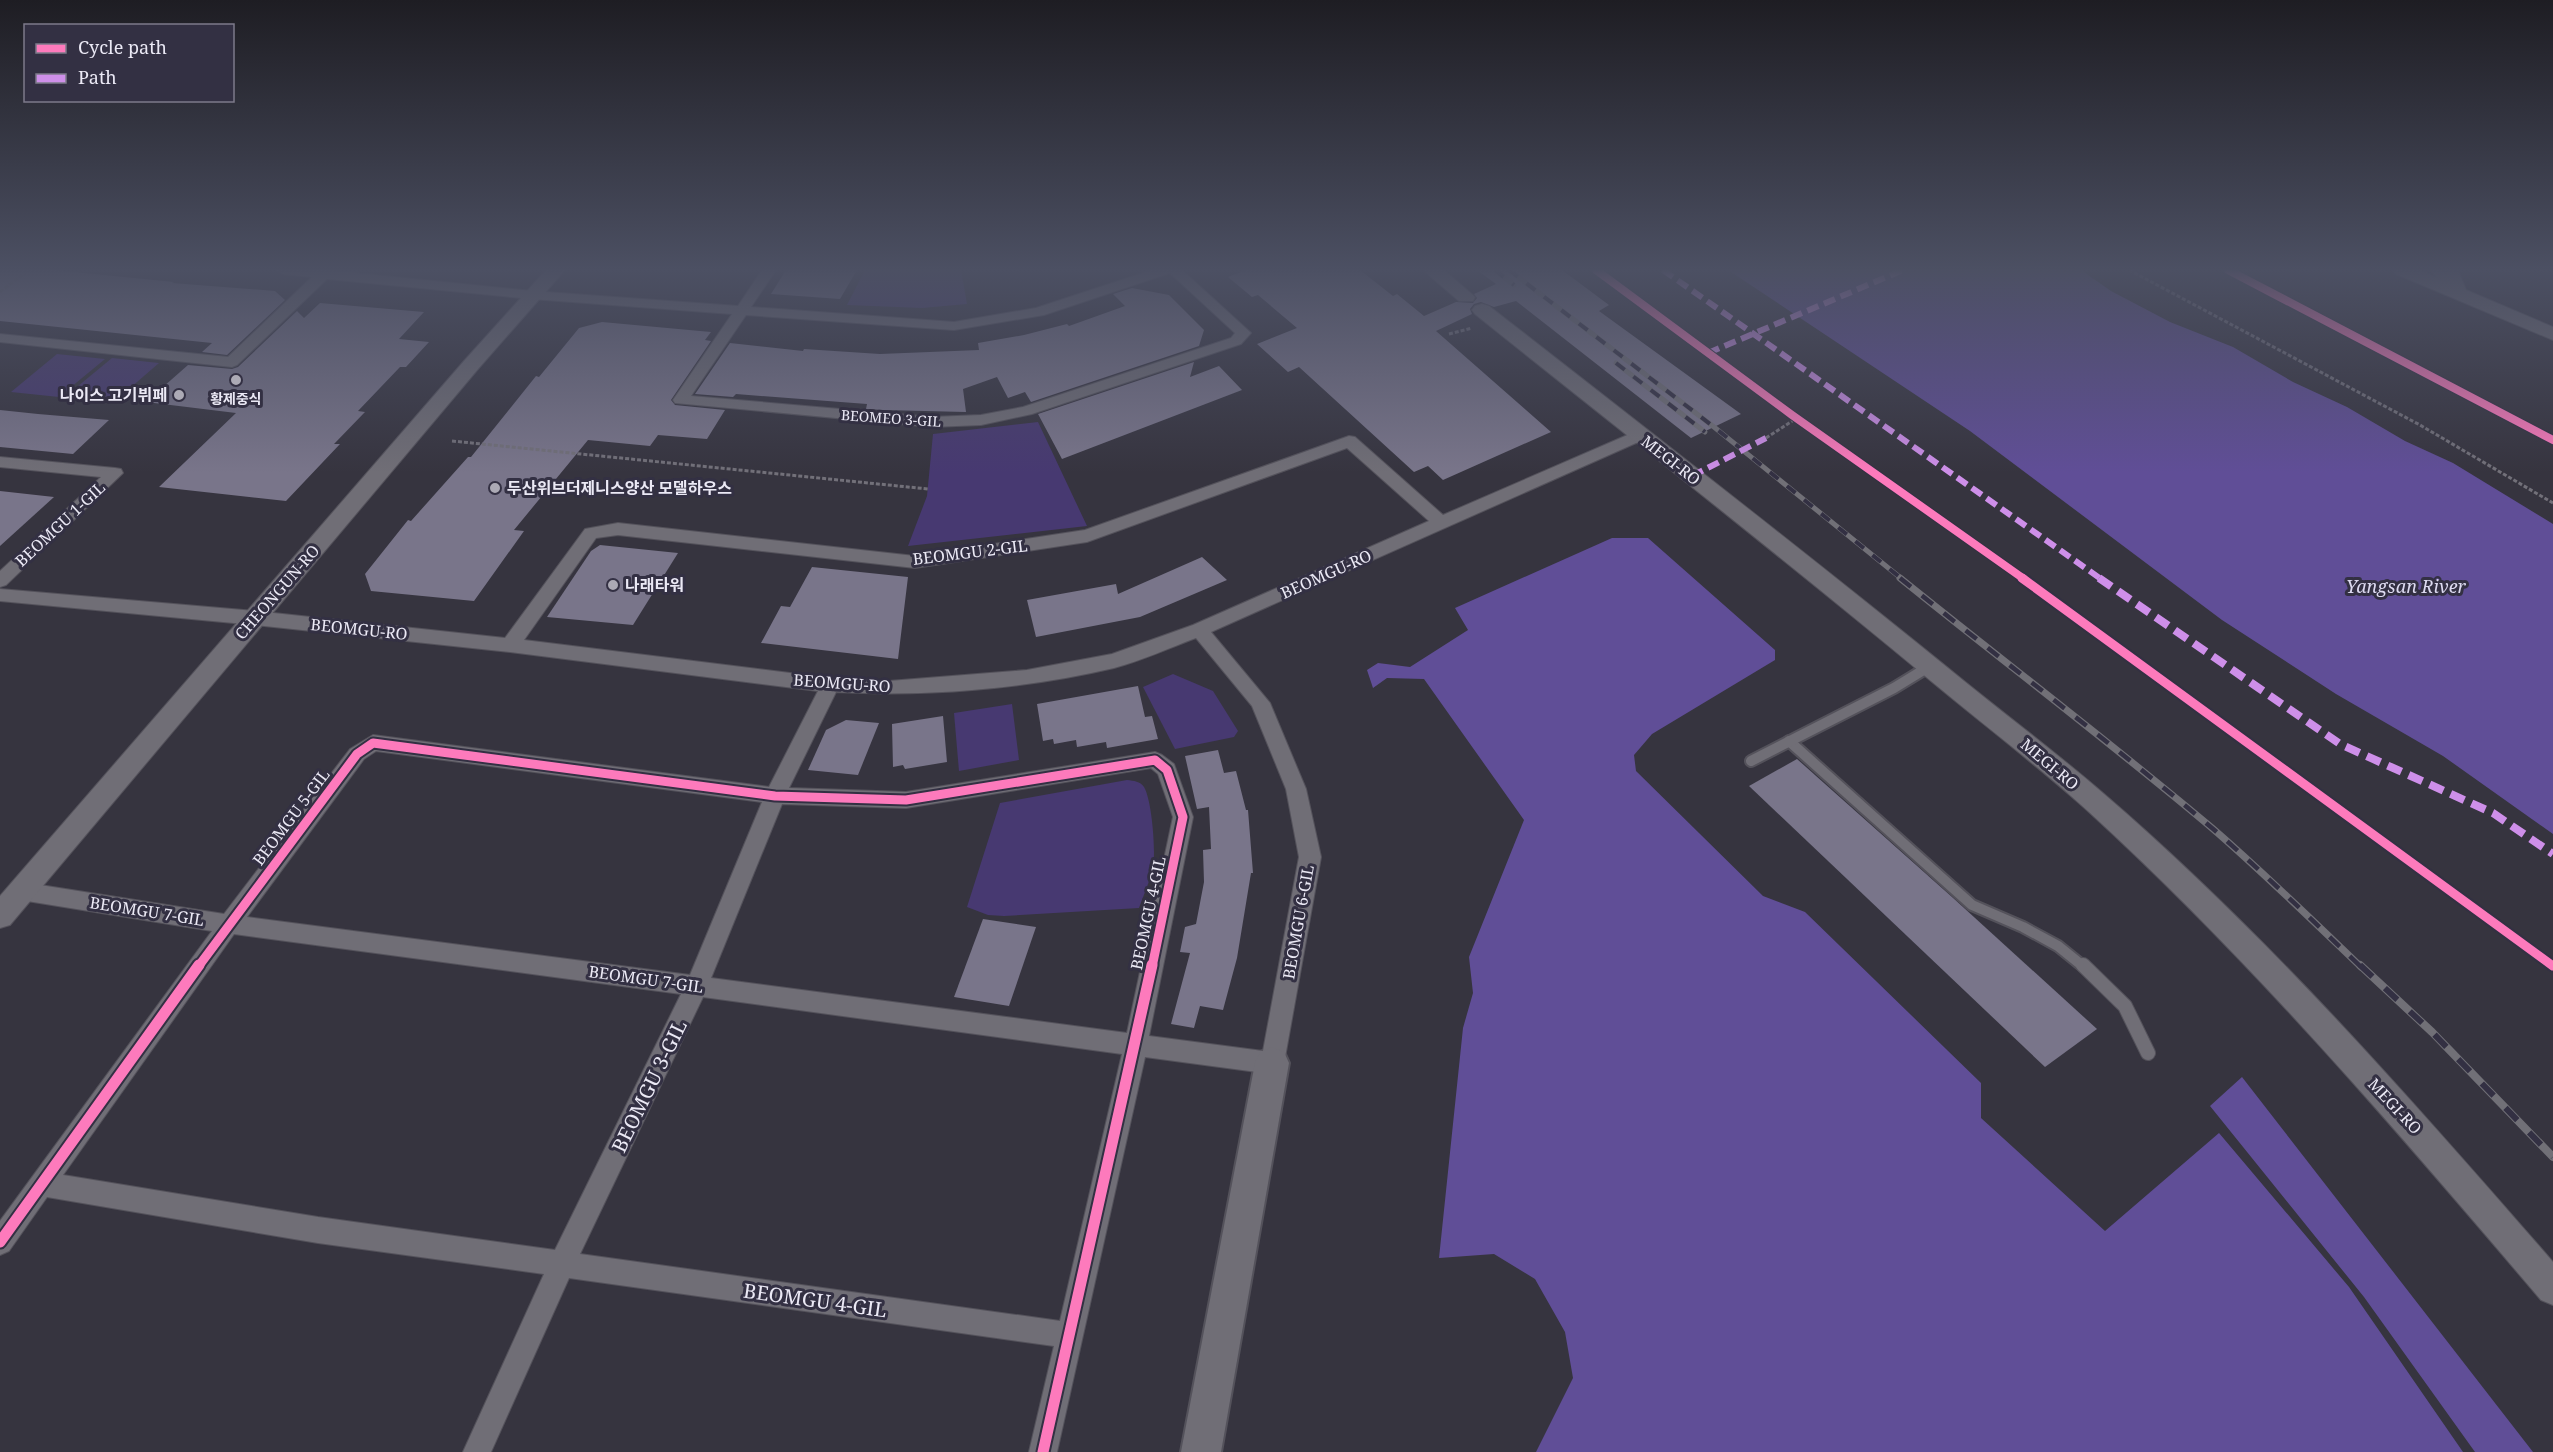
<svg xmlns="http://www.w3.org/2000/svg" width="2553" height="1452" font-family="'Noto Serif','Noto Sans KR',serif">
  <rect width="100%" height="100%" fill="#36343f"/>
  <g fill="#473971">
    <polygon points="865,270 961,270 967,304 922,308 847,305"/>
    <polygon points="57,354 105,359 59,397 11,392"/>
    <polygon points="112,358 159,363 115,401 66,396"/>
    <polygon points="1038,422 1087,526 908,546 927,496 933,434"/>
    <polygon points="1173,674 1213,691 1238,731 1234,737 1175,749 1143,687"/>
    <polygon points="1012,704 1019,760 959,771 954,713"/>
    <path d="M1127 780C1134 781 1140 781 1144 787 1152 800 1156 852 1153 867 1150 881 1144 894 1139 908L1004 916 988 915 967 907 1000 803Z"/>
  </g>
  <g fill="#604e97">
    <polygon points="1728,270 2081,270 2111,291 2170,322 2233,347 2293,382 2347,407 2405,441 2453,463 2553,524 2553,834 2443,756 2336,694 2222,620 1970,431"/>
    <polygon points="1612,538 1648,538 1775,650 1775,660 1652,734 1634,755 1636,771 1763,896 1805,912 1981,1083 1981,1118 2105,1231 2219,1133 2349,1287 2463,1452 1536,1452 1573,1378 1565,1332 1535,1279 1494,1254 1439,1258 1463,1028 1473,993 1469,957 1524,820 1424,679 1387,678 1373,688 1367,670 1378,663 1410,667 1468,630 1455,608"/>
    <polygon points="2242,1077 2533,1452 2475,1452 2364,1297 2210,1106"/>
  </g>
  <g fill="#79758a">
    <polygon points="0,270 54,270 174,282 172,283 275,291 285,300 227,355 202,352 212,343 0,321"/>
    <polygon points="786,270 857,270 840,299 771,294"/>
    <polygon points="1246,270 1360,270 1393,296 1397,294 1424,316 1456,302 1473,303 1477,298 1474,294 1496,284 1477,270 1562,270 1609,305 1599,311 1741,414 1691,438 1516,301 1494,307 1481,302 1474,304 1470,309 1472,314 1436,331 1551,432 1443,480 1428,466 1414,472 1299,367 1288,372 1257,344 1297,328 1258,295 1252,297 1228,277"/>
    <polygon points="1132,288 1169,295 1204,330 1199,346 1031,402 1025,392 1008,398 997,377 963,389 966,412 883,410 866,409 867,404 736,394 733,397 695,394 730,343 803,351 804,349 880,354 979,350 978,343 1024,335 1067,324 1069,326 1125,306 1113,294"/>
    <polygon points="320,303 424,312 399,339 429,342 406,367 400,367 358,411 365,412 334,444 340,444 286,501 159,487 236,413 146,402 188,365 232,369 238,367 297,311 304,318"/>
    <polygon points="602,322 711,332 705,340 711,341 671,400 675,405 725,410 707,439 658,435 650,446 588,440 514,530 524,531 474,601 371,591 365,574 408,520 411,521 468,457 471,457 536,376 539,377 579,328"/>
    <polygon points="1194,362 1190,377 1219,366 1242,390 1062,459 1038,414"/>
    <polygon points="0,410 38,414 109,420 73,454 0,447"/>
    <polygon points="0,491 54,497 0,546"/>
    <polygon points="600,545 678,553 633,625 547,617 591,551"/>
    <polygon points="1202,557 1227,580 1140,617 1036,637 1027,600 1116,584 1118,594"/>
    <polygon points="812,567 908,577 898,659 761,643 781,606 790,607"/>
    <polygon points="1138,686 1145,717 1152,716 1158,739 1107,748 1106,742 1077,747 1076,740 1054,744 1053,739 1043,741 1037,704"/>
    <polygon points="943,716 947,762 905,769 903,765 893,767 892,724"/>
    <polygon points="846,720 879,723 858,775 808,770 826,730"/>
    <polygon points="1218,750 1224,773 1236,771 1246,810 1248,810 1253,873 1251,873 1237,958 1223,1010 1200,1006 1194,1028 1171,1024 1190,953 1180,952 1185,927 1196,924 1204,882 1203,850 1211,849 1209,807 1197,809 1185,756"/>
    <polygon points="1797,759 1952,897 2097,1029 2045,1067 1749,786"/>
    <polygon points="983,919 1036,927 1009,1006 954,997"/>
  </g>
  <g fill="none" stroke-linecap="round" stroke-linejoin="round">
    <defs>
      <polyline id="service-far2" points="2435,270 2457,291"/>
      <g id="service-far1">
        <polyline points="1789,741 1972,905 2023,927 2058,946 2084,967"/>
        <polyline points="1751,761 1894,688 1930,666"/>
      </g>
      <polyline id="service" points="2083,965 2125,1006 2148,1053"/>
      <g id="minor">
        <path d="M276 270H326L532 291 738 306 762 270H776L751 307 954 322 1036 308 1152 270H1182L1251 333 1241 344 1032 414 981 425 932 427 675 403 673 400 732 314 532 299 327 279 237 365 232 367 0 342V334L228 357 312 277 283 274ZM1170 273 1235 333 1231 338 1023 407 981 415 932 417 691 396 746 315 954 330 1044 315Z"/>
        <polygon points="2444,270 2458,270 2468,295 2466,298 2456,298"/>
        <path d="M1639 430 1645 431 1647 435 1645 439 1211 632 1270 703 1306 789 1321 857 1284 1063 1280 1071 1272 1074 1145 1057 1057 1452H1029L1054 1346 569 1278 491 1452H463L544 1274 318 1243 47 1197 9 1251 0 1255V1221L212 931 21 900 13 897 10 891 13 885 21 882 224 914 350 749 373 735 769 787 818 691 510 652 255 625 0 601V589L255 611 505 638 585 529 618 523 915 556 1085 530 1349 436 1355 437 1443 515ZM1347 448 1429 521 1193 625 1112 654 1027 670 889 681 830 678 524 640 596 538 618 535 915 568 1087 542ZM1196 638 1252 706 1286 789 1299 857 1263 1051 1149 1036 1193 817 1174 764 1162 755 1155 752 906 792 789 788 836 692C926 697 1025 689 1114 668 1141 661 1169 648 1196 638ZM376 751 762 802 690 975 247 917 364 759ZM1151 768 1158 774 1173 817 1127 1033 711 978 782 804 906 808ZM234 934 681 994 555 1250 318 1217 63 1175ZM703 997 1122 1054 1060 1321 580 1254Z"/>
        <polygon points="0,457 115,468 121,469 123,473 6,585 0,587 0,571 101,477 0,467"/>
      </g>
      <g id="tertiary">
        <polygon points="546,270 565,270 478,369 10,925 0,928 0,896 464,361"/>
        <polygon points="1423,270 1444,270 1475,297 1473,301 1459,301"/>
        <polygon points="2394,270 2419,270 2553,327 2553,340 2396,274"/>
        <path d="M1482 304 1489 306C1648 430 1808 554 1964 681 2011 719 2059 755 2104 794 2268 935 2412 1100 2553 1262V1305L2541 1300C2397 1131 2253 962 2089 812 2038 766 1984 725 1931 681 1781 556 1627 436 1475 314L1472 310 1475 306Z"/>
      </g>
      <polygon id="secondary" points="1272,1047 1284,1052 1289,1063 1221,1452 1181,1452 1255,1063 1260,1052"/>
    </defs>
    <use href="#service-far2" stroke="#54525b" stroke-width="10"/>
    <use href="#service-far1" stroke="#54525b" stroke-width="14"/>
    <use href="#service" stroke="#54525b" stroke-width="16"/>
    <use href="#minor" stroke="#54525b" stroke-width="2"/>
    <use href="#tertiary" stroke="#54525b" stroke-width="2"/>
    <use href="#secondary" stroke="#54525b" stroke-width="4"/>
    <g stroke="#727079" stroke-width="3" stroke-dasharray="4 2" stroke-linecap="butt">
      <polyline points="2129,270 2420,425 2553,503"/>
      <polyline points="2228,270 2553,440"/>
      <polyline points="0,292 29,270"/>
      <polyline points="1449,334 1472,328"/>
      <polyline points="1766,438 1797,418"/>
      <polyline points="452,441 928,489"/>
    </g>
    <use href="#service-far2" stroke="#706e76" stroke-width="8"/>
    <use href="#service-far1" stroke="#706e76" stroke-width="10"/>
    <use href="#service" stroke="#706e76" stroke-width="14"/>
    <use href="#minor" fill="#706e76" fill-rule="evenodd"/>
    <use href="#tertiary" fill="#706e76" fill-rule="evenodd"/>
    <use href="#secondary" fill="#706e76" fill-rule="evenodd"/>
    <defs>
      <g id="rail-far2">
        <polyline points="1495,270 1514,285"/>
        <polyline points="1509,270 1714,427 1902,579"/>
        <polyline points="1616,363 1705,432"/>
      </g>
      <path id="rail-far1" d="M1900 578C2004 662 2110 742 2212 828 2263 872 2312 920 2361 967"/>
      <polyline id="rail" points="2360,965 2432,1032 2553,1157"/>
    </defs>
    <use href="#rail-far2" stroke="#717077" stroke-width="5"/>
    <use href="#rail-far1" stroke="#717077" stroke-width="7"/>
    <use href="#rail" stroke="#717077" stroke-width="8"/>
    <use href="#rail-far2" stroke="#333043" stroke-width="4" stroke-dasharray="11" stroke-linecap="butt"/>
    <use href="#rail-far1" stroke="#333043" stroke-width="4.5" stroke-dasharray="14" stroke-linecap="butt"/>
    <use href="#rail" stroke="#333043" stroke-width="6" stroke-dasharray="17" stroke-linecap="butt"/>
    <g stroke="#ce8fe9" stroke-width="6" stroke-dasharray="12 6" stroke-linecap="butt">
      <polyline points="1663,270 2101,579"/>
      <polyline points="1708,353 1903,270"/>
      <polyline points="1692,476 1766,438"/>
    </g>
    <polyline stroke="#ce8fe9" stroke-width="8" stroke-dasharray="15 8" stroke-linecap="butt" points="2099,578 2340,744 2493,813 2553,854"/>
    <defs>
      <g id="cycleway-far2">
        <polyline points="1596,270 1792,415 2024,579"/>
        <polyline points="2228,270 2553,440"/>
      </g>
      <g id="cycleway-far1">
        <polyline points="2022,578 2553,966"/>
        <polyline points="198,967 357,754 373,743 775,796 906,800 1155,760 1167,770 1183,817 1152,967"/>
      </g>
      <g id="cycleway">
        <polyline points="0,1242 199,965"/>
        <polyline points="1043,1452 1152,965"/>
      </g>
    </defs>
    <use href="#cycleway-far2" stroke="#333043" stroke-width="10"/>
    <use href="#cycleway-far1" stroke="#333043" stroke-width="13"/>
    <use href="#cycleway" stroke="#333043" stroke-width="15"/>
    <use href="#cycleway-far2" stroke="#fd7abc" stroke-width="8"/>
    <use href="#cycleway-far1" stroke="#fd7abc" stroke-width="9"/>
    <use href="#cycleway" stroke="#fd7abc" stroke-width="11"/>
  </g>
  <linearGradient id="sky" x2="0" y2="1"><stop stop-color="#1e1d23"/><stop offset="0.57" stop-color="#4c5063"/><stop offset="1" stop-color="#4c5063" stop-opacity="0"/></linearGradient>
  <rect width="2553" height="473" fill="url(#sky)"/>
  <g fill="#acaab5" stroke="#333043" stroke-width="2">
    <circle cx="236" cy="380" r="6"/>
    <circle cx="179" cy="395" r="6"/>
    <circle cx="495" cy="488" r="6"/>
    <circle cx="613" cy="585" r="6"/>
  </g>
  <g text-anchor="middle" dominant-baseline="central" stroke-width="6" stroke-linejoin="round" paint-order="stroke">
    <g font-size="14" font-weight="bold" fill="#ebe9f5" stroke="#333043">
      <text x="236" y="398">황제중식</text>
    </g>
    <g font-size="14" fill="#ebe9f5" stroke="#333043">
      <text transform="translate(891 418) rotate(4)">BEOMEO 3-GIL</text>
    </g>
    <g font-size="16" font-weight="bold" fill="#ebe9f5" stroke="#333043" text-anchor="start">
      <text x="167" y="395" text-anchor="end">나이스 고기뷔페</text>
      <text x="507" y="488">두산위브더제니스양산 모델하우스</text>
      <text x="625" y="585">나래타워</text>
    </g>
    <g font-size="16" fill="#ebe9f5" stroke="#333043">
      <text transform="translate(1671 460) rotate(38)">MEGI-RO</text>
      <text transform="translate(60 524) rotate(-43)">BEOMGU 1-GIL</text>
      <text transform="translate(970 552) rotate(-7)">BEOMGU 2-GIL</text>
      <text transform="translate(1326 574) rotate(-24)">BEOMGU-RO</text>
      <text transform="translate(277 592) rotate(-49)">CHEONGUN-RO</text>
      <text transform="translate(359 629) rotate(6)">BEOMGU-RO</text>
      <text transform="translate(842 683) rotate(4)">BEOMGU-RO</text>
      <text transform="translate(2050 764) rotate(40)">MEGI-RO</text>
      <text transform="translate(291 817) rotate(-53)">BEOMGU 5-GIL</text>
      <text transform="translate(147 911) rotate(9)">BEOMGU 7-GIL</text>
      <text transform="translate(1148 913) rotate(-78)">BEOMGU 4-GIL</text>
      <text transform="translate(1298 922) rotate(-80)">BEOMGU 6-GIL</text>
      <text transform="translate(646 979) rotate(8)">BEOMGU 7-GIL</text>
      <text transform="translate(2395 1106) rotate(47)">MEGI-RO</text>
    </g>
    <g font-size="18" font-style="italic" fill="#dddaf1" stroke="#333043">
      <text x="2406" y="586">Yangsan River</text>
    </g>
    <g font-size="20" fill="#ebe9f5" stroke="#333043">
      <text transform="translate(649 1086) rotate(-64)">BEOMGU 3-GIL</text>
      <text transform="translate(815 1300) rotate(8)">BEOMGU 4-GIL</text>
    </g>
  </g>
  <rect x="24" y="24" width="210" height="78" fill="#333043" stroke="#7d7a8a" stroke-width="1.5"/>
  <rect x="36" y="44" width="30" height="9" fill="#fd7abc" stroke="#7d7a8a" stroke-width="1.5"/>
  <text x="78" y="54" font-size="18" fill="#ebe9f5">Cycle path</text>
  <rect x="36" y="74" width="30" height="9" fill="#ce8fe9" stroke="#7d7a8a" stroke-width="1.5"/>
  <text x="78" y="84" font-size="18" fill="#ebe9f5">Path</text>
</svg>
